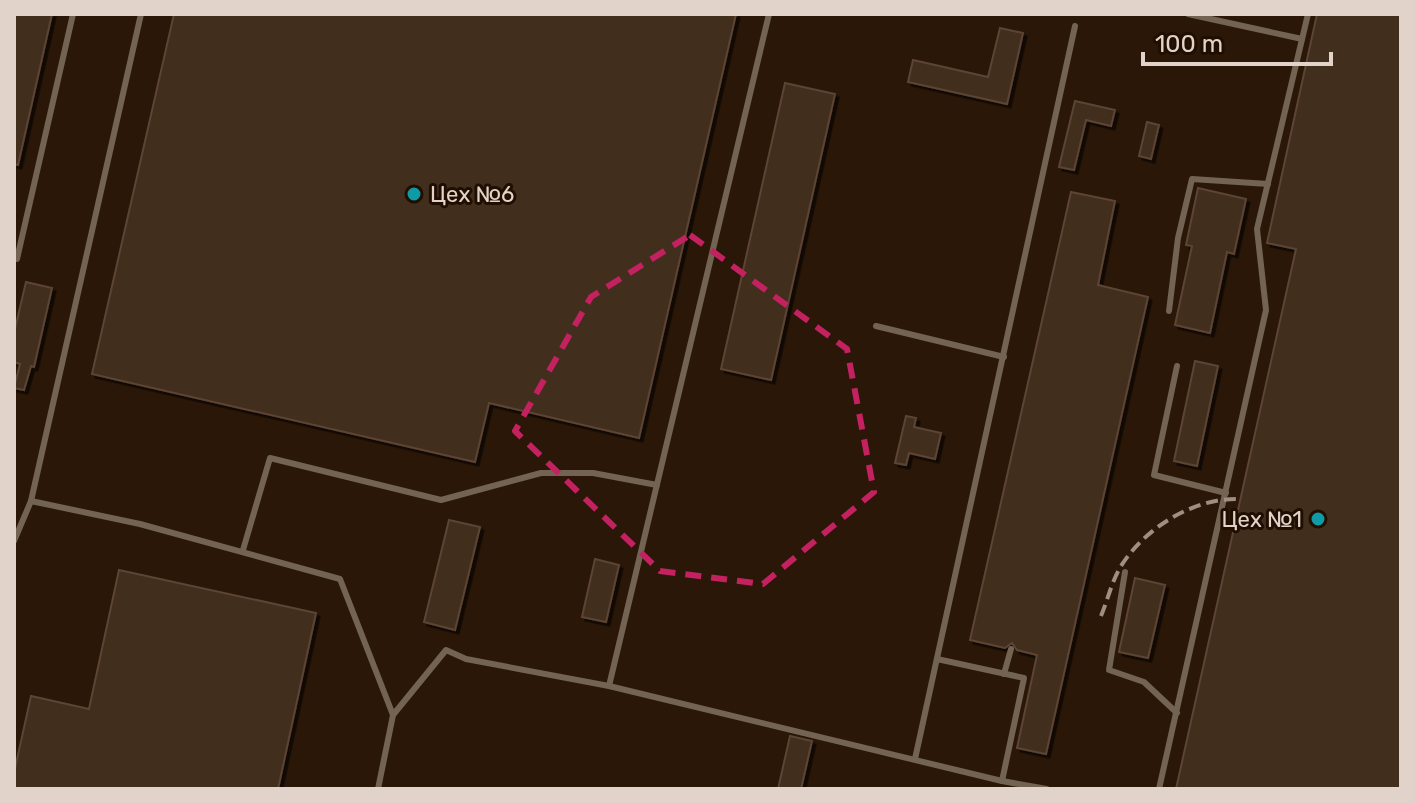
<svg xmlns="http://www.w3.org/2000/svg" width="1415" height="803" font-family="Rubik,sans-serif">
  <defs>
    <filter id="shadow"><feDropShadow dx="3.5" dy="3.5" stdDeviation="0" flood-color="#0009"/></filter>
  </defs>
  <rect width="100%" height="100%" fill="#2a1707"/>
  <g fill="#432d1e" stroke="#5c4435" stroke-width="2" filter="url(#shadow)">
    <polygon points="14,14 52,14 18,165 14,164"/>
    <polygon points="174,14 736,14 639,438 489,403 475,462 92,374"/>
    <polygon points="1317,14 1401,14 1401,789 1176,789 1296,249 1267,243"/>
    <polygon points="1000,28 1023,33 1007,104 908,82 913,60 988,77"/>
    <polygon points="785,83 835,94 771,380 721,369"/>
    <polygon points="1075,101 1115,110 1111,126 1086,120 1074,170 1059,167"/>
    <polygon points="1147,122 1159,125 1151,159 1139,156"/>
    <polygon points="1198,188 1246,199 1234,254 1227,252 1210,333 1175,325 1192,246 1186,245"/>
    <polygon points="1071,192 1115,201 1098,285 1148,297 1046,754 1017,748 1037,655 1017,650 1012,643 1005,648 970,640"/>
    <polygon points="26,282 52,288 34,367 31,366 24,390 14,388 20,364 14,362 14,333"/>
    <polygon points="1195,361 1218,366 1197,466 1174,461"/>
    <polygon points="906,416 916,418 914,427 941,433 935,459 909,453 906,465 895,463"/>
    <polygon points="449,520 480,527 455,630 424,622"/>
    <polygon points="595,559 619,565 606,622 582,617"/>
    <polygon points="119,570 316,613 278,789 14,789 14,773 31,696 89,709"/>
    <polygon points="1135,578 1165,585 1148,658 1119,652"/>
    <polygon points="790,736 812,741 801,789 778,789"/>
  </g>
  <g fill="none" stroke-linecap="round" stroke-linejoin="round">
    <g stroke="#736352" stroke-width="6">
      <polyline points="1188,14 1302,39"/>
      <polyline points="14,259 17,259 73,14"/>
      <polyline points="1169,311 1178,238 1192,179 1268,184"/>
      <polyline points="876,326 1004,357"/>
      <polyline points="1177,366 1154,475 1226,493"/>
      <polyline points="31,501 140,524 340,579 393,715"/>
      <polyline points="14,541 31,501 141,14"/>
      <polyline points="243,550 270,458 441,500 541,473 593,473 657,485"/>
      <polyline points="1125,572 1109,670 1144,682 1177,713"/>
      <polyline points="937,659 1024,678 1002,781"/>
      <polyline points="1004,674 1011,649"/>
      <polyline points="609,686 769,14"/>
      <polyline points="915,759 1075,26"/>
      <polyline points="378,789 393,715 446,650 466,659 609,686 1002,781 1047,789"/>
      <polyline points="1159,789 1266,310 1257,229 1308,14"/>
    </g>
    <path stroke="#9f8f83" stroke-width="4" stroke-dasharray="12 6" stroke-linecap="butt" d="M1101 616C1108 599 1113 577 1123 563 1147 527 1193 499 1236 499"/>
  </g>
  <path fill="none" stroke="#c42161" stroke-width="6" stroke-dasharray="16 10" stroke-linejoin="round" d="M690 235 847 349 874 492 763 584 660 571 515 431 591 297Z"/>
  <g fill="#0f9aa8" stroke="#200e01" stroke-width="3">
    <circle cx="414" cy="194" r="8"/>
    <circle cx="1318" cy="519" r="8"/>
  </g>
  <g text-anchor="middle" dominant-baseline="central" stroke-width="6" stroke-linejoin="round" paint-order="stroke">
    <g font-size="22" fill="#e1d3ca" stroke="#200e01" text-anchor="start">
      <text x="430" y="194">Цех №6</text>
      <text x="1302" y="519" text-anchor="end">Цех №1</text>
    </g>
  </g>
  <rect width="1415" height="803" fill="none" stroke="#e1d3ca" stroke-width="32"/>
  <path d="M1143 52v12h188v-12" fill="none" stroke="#e1d3ca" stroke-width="4"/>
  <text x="1155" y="52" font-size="24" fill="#e1d3ca" stroke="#200e01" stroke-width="6" paint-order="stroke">100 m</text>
</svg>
